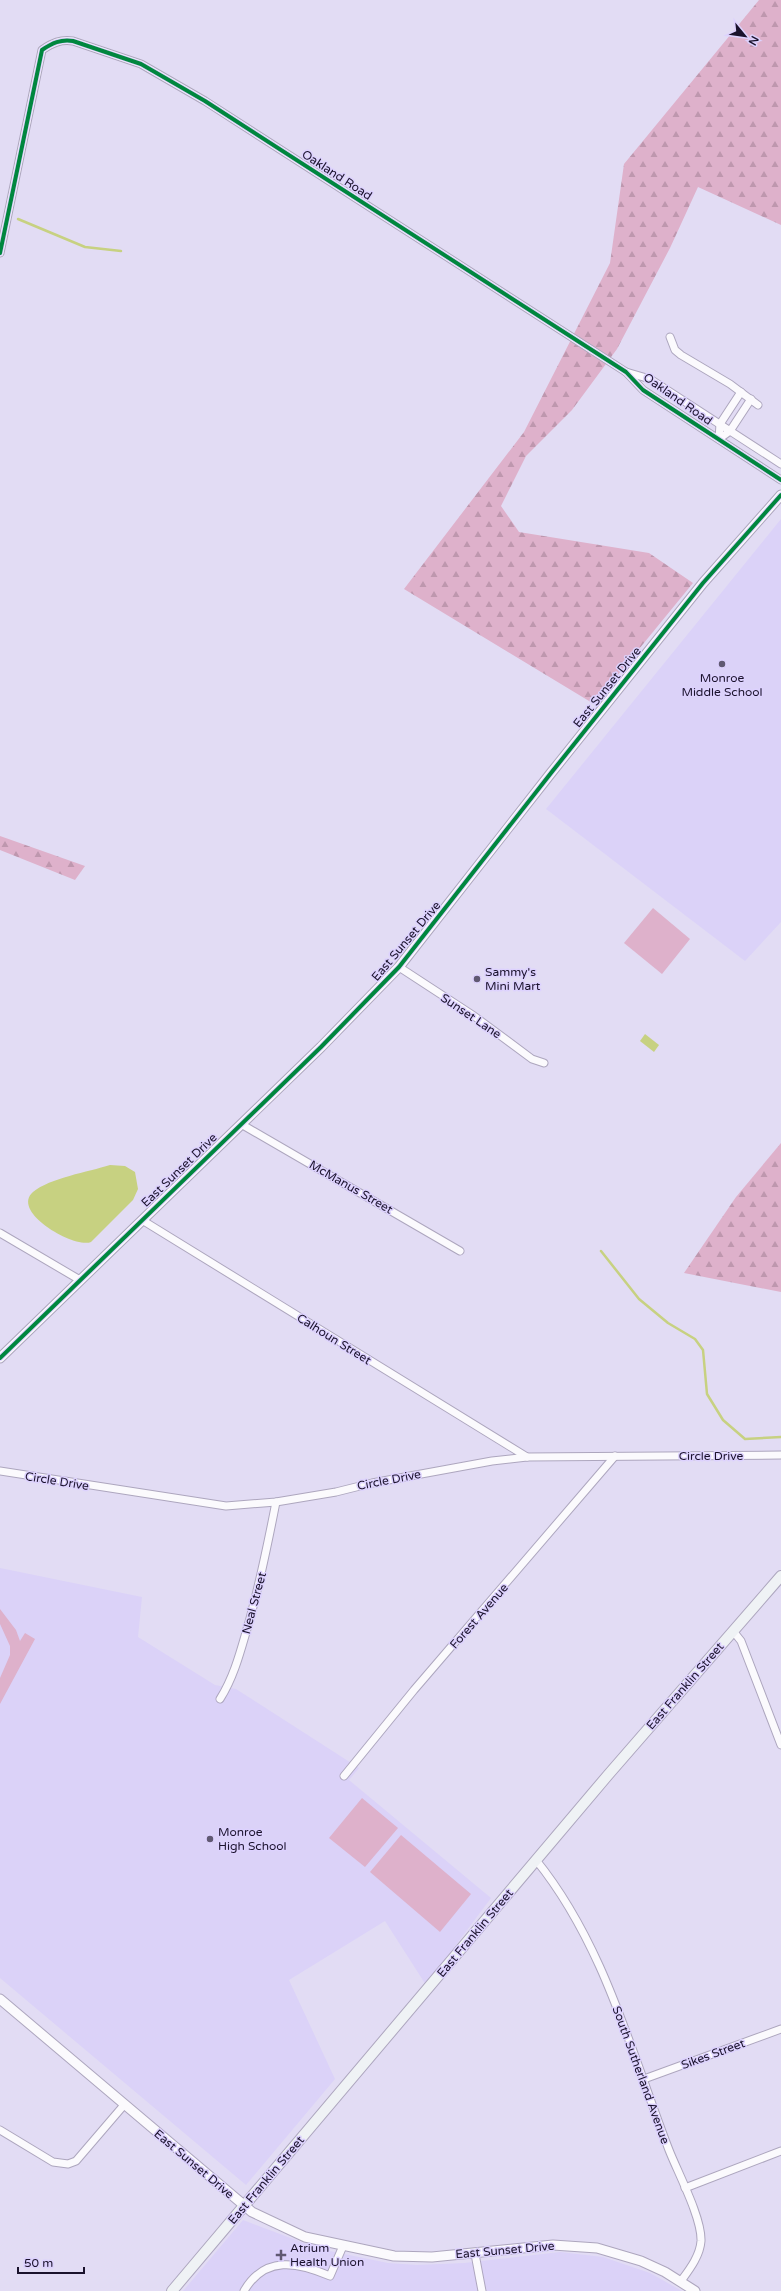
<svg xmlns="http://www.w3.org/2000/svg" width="781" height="2291" font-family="'Varela Round',sans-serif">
  <defs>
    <pattern id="forest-firs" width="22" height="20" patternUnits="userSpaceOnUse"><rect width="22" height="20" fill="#deb1cb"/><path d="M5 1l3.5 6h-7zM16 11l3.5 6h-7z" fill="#be97ae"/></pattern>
  </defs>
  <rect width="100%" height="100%" fill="#e2dcf4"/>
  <g fill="#dbd2f8">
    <polygon points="781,519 781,922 745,961 546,809"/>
    <polygon points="0,1568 142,1597 138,1637 215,1685 236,1689 359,1768 349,1780 491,1898 426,1985 385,1921 289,1980 335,2079 246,2185 0,1978"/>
    <polygon points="243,2220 320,2249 388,2263 417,2265 464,2263 560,2252 603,2257 650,2273 682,2291 183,2291"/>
  </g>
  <g fill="url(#forest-firs)">
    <polygon points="759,0 781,0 781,225 698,187 670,248 617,349 572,410 526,456 501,506 519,532 649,553 693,583 594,704 404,589 524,432 610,263 624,164"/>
    <polygon points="0,836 85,866 75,880 0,850"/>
    <polygon points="781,1143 781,1292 684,1273 736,1197"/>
  </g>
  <g fill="#deb1cb">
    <polygon points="653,908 690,939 662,974 624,943"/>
    <polygon points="0,1609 16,1630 20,1641 25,1633 35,1639 0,1704 0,1678 10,1655 10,1646 0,1624"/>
    <polygon points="362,1798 398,1828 365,1867 329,1838"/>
    <polygon points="401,1835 471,1894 440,1932 370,1872"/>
  </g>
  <g fill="#c7d181">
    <polygon points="645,1034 659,1045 654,1052 640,1041"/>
    <path d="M110 1165 125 1166 135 1172 138 1189 133 1200 91 1242C75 1249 10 1212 33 1192 50 1178 88 1172 110 1165Z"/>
  </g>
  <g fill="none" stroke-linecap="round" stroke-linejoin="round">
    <g stroke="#c7d181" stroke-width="2.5">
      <polyline points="18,219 85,247 121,251"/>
      <polyline points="601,1251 639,1299 668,1323 695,1339 703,1350 707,1394 723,1420 745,1439 781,1437"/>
    </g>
    <defs>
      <g id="minor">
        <path d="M0 253 42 50C52 43 61 39 73 41L141 64 205 101 626 372 643 390 781 480"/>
        <polyline points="670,337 675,350 681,355 730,384 758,405"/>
        <polyline points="626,372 650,379 781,464"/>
        <polyline points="719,439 720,424 741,392"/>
        <polyline points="719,439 730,431 751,399"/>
        <polyline points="399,967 474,1016 532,1059 544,1063"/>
        <polyline points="241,1124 460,1251"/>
        <polyline points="142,1220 527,1457"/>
        <polyline points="0,1233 80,1280"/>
        <polyline points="0,1471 226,1506 276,1502 336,1492 372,1483 492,1461 527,1457 781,1455"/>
        <polyline points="733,1631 741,1641 781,1745"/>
        <path d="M220 1699C235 1675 241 1649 249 1622 260 1582 268 1543 276 1502"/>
        <polyline points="344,1776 414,1690 615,1456"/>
        <path d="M536 1860C604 1944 631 2052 669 2150 678 2173 702 2218 701 2241 700 2256 689 2270 681 2281"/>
        <polyline points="644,2079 781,2029"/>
        <polyline points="0,2130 53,2162 68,2164 76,2161 124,2105"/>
        <polyline points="685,2188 781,2151"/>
        <polyline points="475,2254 482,2291"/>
        <path d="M244 2291C265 2255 298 2262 330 2276L343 2246"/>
      </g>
      <g id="tertiary">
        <polyline points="0,1358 321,1047 399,967 551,773 703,583 781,495"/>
        <polyline points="0,1999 252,2212 305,2237 394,2256 432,2257 553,2245 597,2248 641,2261 665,2272 695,2291"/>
      </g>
      <polyline id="secondary" points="172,2291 608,1775 781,1576"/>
    </defs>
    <use href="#minor" stroke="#ada6be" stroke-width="9"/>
    <use href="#tertiary" stroke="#ada6be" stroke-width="11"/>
    <use href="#secondary" stroke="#ada6be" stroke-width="12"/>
    <use href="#minor" stroke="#fbfafd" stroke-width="7"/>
    <use href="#tertiary" stroke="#fbfafd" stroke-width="9"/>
    <use href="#secondary" stroke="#eff2f5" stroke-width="10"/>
    <defs>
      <g id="cycleway">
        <path d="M0 253 42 50C52 43 61 39 73 41L141 64 205 101 626 372 643 390 781 480"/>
        <polyline points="0,1358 321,1047 399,967 551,773 703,583 781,495"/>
      </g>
    </defs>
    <use href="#cycleway" stroke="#ddd2fe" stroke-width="6"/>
    <use href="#cycleway" stroke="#00873e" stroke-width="4"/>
  </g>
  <g fill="#605972" stroke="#ddd2fe" stroke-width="1.5">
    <circle cx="722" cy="664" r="4"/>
    <circle cx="477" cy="979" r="4"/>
    <circle cx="210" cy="1839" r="4"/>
    <path d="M279 2249h4v4h4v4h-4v4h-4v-4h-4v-4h4z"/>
  </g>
  <g text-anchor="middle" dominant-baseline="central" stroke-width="3" stroke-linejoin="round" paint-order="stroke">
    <g font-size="12" fill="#1a122c" stroke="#ddd2fe">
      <text transform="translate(337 175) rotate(33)">Oakland Road</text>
      <text transform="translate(678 399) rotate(35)">Oakland Road</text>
      <text transform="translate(607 687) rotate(-51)">East Sunset Drive</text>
      <text transform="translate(406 941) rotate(-50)">East Sunset Drive</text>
      <text transform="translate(471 1016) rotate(34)">Sunset Lane</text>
      <text transform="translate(179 1170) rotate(-44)">East Sunset Drive</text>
      <text transform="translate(351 1187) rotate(30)">McManus Street</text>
      <text transform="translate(334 1339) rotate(32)">Calhoun Street</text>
      <text x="711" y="1456">Circle Drive</text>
      <text transform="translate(389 1480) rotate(-11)">Circle Drive</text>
      <text transform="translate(57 1481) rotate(9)">Circle Drive</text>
      <text transform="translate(254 1603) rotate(-75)">Neal Street</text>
      <text transform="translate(479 1616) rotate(-49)">Forest Avenue</text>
      <text transform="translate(685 1686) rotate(-49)">East Franklin Street</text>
      <text transform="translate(475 1933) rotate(-50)">East Franklin Street</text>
      <text transform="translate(713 2054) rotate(-20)">Sikes Street</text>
      <text transform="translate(641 2075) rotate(70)">South Sutherland Avenue</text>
      <text transform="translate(194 2164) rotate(40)">East Sunset Drive</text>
      <text transform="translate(266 2180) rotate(-50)">East Franklin Street</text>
      <text transform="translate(505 2250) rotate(-5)">East Sunset Drive</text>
    </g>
    <g font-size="12" fill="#1a122c" stroke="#ddd2fe" text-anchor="start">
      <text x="722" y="678" text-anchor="middle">Monroe<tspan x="722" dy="14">Middle School</tspan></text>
      <text x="485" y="972">Sammy's<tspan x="485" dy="14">Mini Mart</tspan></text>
      <text x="218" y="1832">Monroe<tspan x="218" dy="14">High School</tspan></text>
      <text x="290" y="2248">Atrium<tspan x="290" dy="14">Health Union</tspan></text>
    </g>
  </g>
  <g transform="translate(745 36) rotate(119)" stroke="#ddd2fe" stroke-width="3" paint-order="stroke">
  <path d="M0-3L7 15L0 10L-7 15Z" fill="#1a122c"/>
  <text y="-6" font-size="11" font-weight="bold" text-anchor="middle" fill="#1a122c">N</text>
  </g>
  <path d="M18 2267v6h66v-6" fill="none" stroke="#1a122c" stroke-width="2"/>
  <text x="24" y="2267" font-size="12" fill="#1a122c" stroke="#ddd2fe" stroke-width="3" paint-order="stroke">50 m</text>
</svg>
